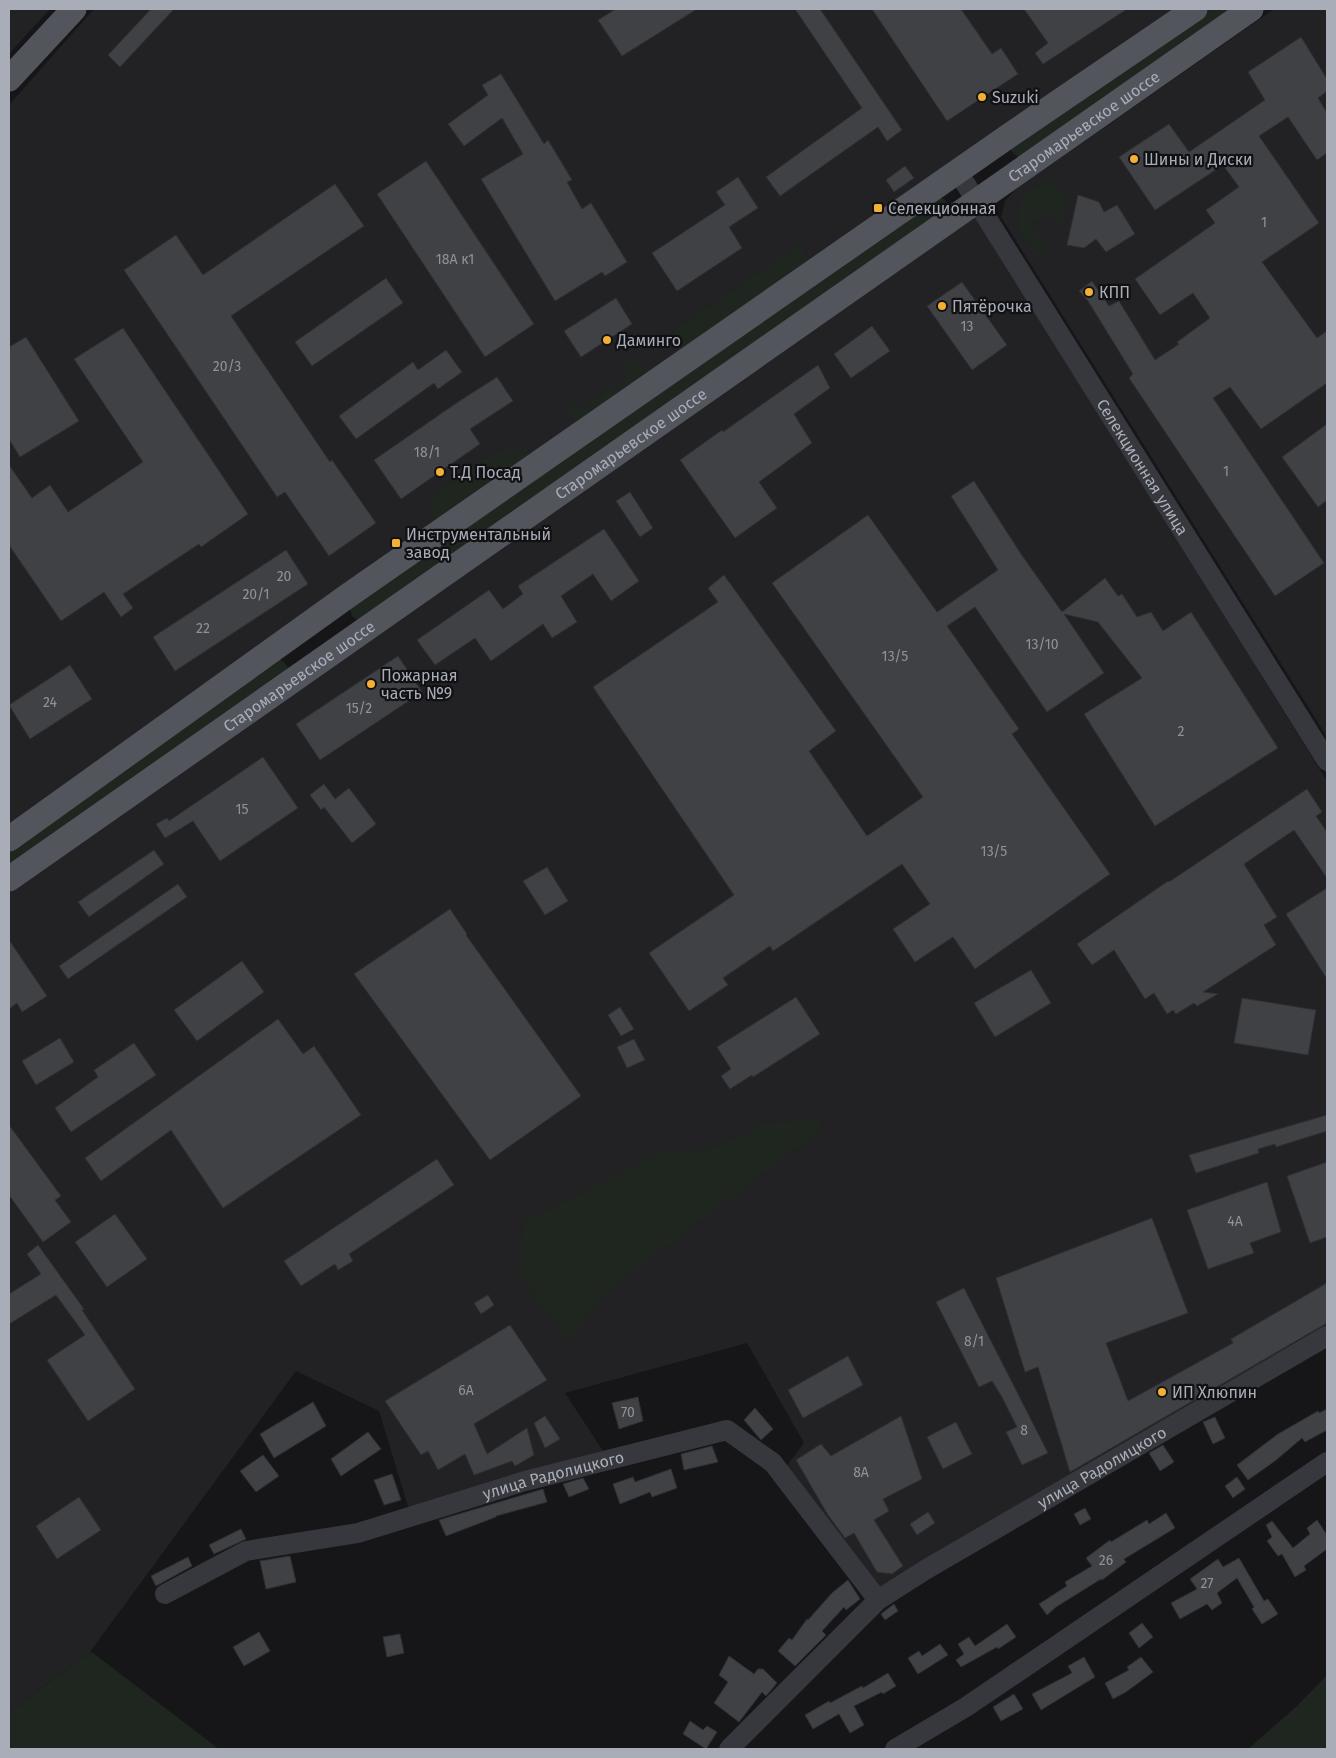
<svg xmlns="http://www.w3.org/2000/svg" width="1336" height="1758" font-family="'Fira Sans',sans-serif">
  <rect width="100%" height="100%" fill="#161618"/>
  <g fill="#222225">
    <polygon points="9,9 50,9 9,54"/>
    <polygon points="94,9 1180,9 9,828 9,105"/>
    <polygon points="1274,9 1327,9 1327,737 1001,217 1005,201 1015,190"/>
    <polygon points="974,213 1327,781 1327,1328 878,1594 785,1468 804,1443 747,1343 565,1393 607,1457 410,1513 379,1411 296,1371 90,1652 9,1712 9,888"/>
  </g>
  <g fill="#1e261f">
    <polygon points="1211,9 1234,9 1019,158 1011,151 1011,147"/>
    <polygon points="1049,180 1066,195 1061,229 1048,212 1029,224 1047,250 1037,256 1018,227 1017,218 1021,202 1026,194"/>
    <path d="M940 197 944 199 948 204V208L358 620C353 618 351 615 350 609Z"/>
    <polygon points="800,244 808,260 806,268 689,349 683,346 672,332"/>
    <polygon points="632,359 635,359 648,369 649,374 580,421 574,418 570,413 570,405 574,404 579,410 628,376 623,368 624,365"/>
    <path d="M512 448 526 450 531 456 437 523 432 517V496C457 479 483 454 512 448Z"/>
    <polygon points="278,659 283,661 288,667 287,671 9,868 9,849"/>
    <polygon points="819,1119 820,1131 603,1294 569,1342 518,1274 525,1221 662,1152 710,1149 745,1135 756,1125"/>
    <polygon points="90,1652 93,1653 219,1749 9,1749 9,1712"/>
    <polygon points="1327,1675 1327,1749 1248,1749 1297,1706"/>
  </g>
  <g fill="#404145" stroke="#303034">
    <polygon points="151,9 174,9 120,67 108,55"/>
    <polygon points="616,9 697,9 622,56 598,20"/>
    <polygon points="795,9 820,9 902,130 887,141 878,127 780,196 766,177 862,108"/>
    <polygon points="872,9 961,9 992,54 1001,48 1018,74 947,121"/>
    <polygon points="1024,9 1127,9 1043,64 1035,53 1048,43"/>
    <polygon points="1301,37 1327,79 1327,91 1318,98 1327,113 1327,153 1317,160 1288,117 1259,136 1319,223 1262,262 1317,338 1327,331 1327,383 1261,429 1230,387 1213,398 1324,563 1275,596 1129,378 1133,374 1088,301 1079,291 1092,281 1109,306 1119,301 1155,360 1179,344 1177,342 1210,318 1193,293 1160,315 1135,279 1215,223 1206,210 1239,187 1223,165 1155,210 1119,157 1169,124 1189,152 1265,100 1248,72"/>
    <polygon points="501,74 544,144 548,140 572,180 567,182 582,209 591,203 627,262 605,276 602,272 555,301 481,179 523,154 502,118 464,146 448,124 488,95 482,85"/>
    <polygon points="426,161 534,324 485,357 377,194"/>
    <polygon points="905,166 914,178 894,192 886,180"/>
    <polygon points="738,177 758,208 729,227 742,248 677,291 652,253 725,205 716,192"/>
    <polygon points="335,184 364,226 231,316 330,462 332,460 376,523 329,556 285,492 277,497 124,270 176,235 203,275"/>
    <polygon points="1078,195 1099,202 1104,212 1117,205 1135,234 1106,252 1096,239 1084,248 1067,245"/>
    <polygon points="386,278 403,303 312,366 295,342"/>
    <polygon points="962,282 1007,345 972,370 927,306"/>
    <polygon points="616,298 632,324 581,357 564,331"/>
    <polygon points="872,326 890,351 851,378 834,354"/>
    <polygon points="123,328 248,514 201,547 199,544 123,594 133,608 121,617 104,592 61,621 9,545 9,465 32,498 50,485 68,512 143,462 74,359"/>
    <polygon points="26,337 79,421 20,457 9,439 9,347"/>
    <polygon points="446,350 462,372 438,389 434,383 356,439 339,416 413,362 418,370"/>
    <polygon points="818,365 830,388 794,414 812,443 759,482 777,508 735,538 680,460 722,430 723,432"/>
    <polygon points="497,377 513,401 470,429 480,444 401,499 374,460 455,404"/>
    <polygon points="1327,424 1327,500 1318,507 1282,457"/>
    <polygon points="974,481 1021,554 1062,612 1105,578 1118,596 1122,594 1137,617 1151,612 1163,631 1191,612 1278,748 1155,826 1084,714 1142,678 1098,622 1064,614 1104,673 1047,712 975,607 947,626 1019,729 1012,734 1110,874 975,969 953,937 915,962 893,929 930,904 902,864 773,951 770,946 723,978 728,985 689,1011 649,953 734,895 593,687 718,602 708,588 724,575 836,731 809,751 867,836 923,797 772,583 868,515 937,612 998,570 951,496"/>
    <polygon points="630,492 653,528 640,537 616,501"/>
    <polygon points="604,529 639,581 611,601 593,574 561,596 577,622 552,638 543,624 491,661 475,638 435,665 417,640 489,590 503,609 523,594 518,586"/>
    <polygon points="286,550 308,584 175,671 153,637"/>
    <polygon points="398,656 422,692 320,760 296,724"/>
    <polygon points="70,665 92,699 30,739 9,705"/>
    <polygon points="263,757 298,808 220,861 193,821 165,838 156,824 167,818 169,821"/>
    <polygon points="324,784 335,799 349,788 376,824 352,843 324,807 321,810 310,795"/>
    <polygon points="1307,789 1322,812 1316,816 1327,832 1327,878 1294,830 1244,864 1277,917 1264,925 1276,945 1203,992 1218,994 1197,1006 1194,1003 1176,1014 1173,1010 1167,1014 1154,993 1145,999 1114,950 1092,965 1077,944 1168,881 1169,882"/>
    <polygon points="154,850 164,864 89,917 78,902"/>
    <polygon points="547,867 568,901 545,915 523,881"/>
    <polygon points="178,884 187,897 68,979 59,966"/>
    <polygon points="1327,888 1327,979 1286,914"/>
    <polygon points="450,909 467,934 466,935 581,1096 490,1160 354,974"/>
    <polygon points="9,940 47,996 22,1012 17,1003 9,1009"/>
    <polygon points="242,961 264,992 197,1041 174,1010"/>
    <polygon points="1031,970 1051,1003 995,1037 974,1003"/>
    <polygon points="796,997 820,1034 753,1077 752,1075 730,1089 721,1076 731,1069 717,1047"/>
    <polygon points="1242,998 1316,1010 1308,1055 1234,1043"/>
    <polygon points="620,1007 634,1029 621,1036 608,1015"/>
    <polygon points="278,1019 303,1054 314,1046 361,1115 223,1208 171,1130 101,1181 85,1158"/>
    <polygon points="60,1038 74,1062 36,1085 22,1061"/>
    <polygon points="634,1039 645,1060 627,1068 617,1047"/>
    <polygon points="134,1043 156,1075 71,1132 55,1108 98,1077 94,1070"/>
    <polygon points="1327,1115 1327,1131 1276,1147 1275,1144 1258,1149 1259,1153 1196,1173 1189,1155"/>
    <polygon points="9,1125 61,1196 55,1200 71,1222 43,1242 9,1195"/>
    <polygon points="437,1159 454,1185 349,1254 353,1261 338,1270 335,1264 301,1286 284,1261"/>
    <polygon points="1327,1162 1327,1237 1310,1243 1287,1176"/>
    <polygon points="1267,1182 1281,1232 1250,1243 1254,1253 1208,1269 1187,1210"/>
    <polygon points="115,1214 147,1259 107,1287 75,1242"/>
    <polygon points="1152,1218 1188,1313 1106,1343 1128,1401 1233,1343 1231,1339 1327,1283 1327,1323 1070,1472 1038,1367 1025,1372 996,1278"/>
    <polygon points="38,1245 84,1309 82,1310 135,1389 88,1421 47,1360 85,1335 56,1295 9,1324 9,1294 41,1274 27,1254"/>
    <polygon points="964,1288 1048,1453 1022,1465 1006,1432 1017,1427 1002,1397 992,1381 979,1387 936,1302"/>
    <polygon points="488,1295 494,1305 481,1314 474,1303"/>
    <polygon points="510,1325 547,1380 474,1424 487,1454 527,1428 534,1455 515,1466 512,1461 474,1475 465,1454 438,1470 428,1451 421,1455 385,1401"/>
    <polygon points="848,1356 863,1385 803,1418 788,1390"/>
    <polygon points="638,1397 643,1421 619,1429 612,1403"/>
    <polygon points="313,1402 326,1426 274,1458 260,1434"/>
    <polygon points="755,1408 773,1429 761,1440 744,1420"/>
    <polygon points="1327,1409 1327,1430 1305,1442 1302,1438 1275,1461 1248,1480 1237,1465 1278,1434 1318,1411 1319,1413"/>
    <polygon points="545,1416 560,1439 545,1448 534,1423"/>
    <polygon points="901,1416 922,1479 883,1499 889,1511 874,1520 903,1566 892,1574 877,1572 854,1533 845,1538 828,1515 796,1460 821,1444 831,1456"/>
    <polygon points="1215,1417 1225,1438 1213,1444 1203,1422"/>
    <polygon points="956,1422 972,1454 943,1469 927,1437"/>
    <polygon points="368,1432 381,1449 341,1476 331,1459"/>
    <polygon points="1163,1445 1174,1462 1160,1471 1149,1453"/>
    <polygon points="712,1446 718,1462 684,1470 681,1454"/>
    <polygon points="263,1455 279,1476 256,1492 240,1471"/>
    <polygon points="671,1469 677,1488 652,1497 650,1492 620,1504 613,1484 633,1477 635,1482"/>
    <polygon points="392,1474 401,1500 384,1505 374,1480"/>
    <polygon points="1237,1477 1245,1489 1233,1498 1225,1486"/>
    <polygon points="583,1478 589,1489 569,1497 563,1484"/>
    <polygon points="543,1489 547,1502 496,1516 496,1517 446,1536 439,1520"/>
    <polygon points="79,1497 101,1530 57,1559 36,1526"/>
    <polygon points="1085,1508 1091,1519 1080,1525 1074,1514"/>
    <polygon points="928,1512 935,1523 917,1535 910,1524"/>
    <polygon points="1166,1513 1175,1528 1124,1559 1126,1562 1102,1580 1101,1579 1056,1607 1047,1615 1039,1604 1067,1586 1065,1582 1092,1566 1086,1558 1110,1540 1111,1542 1147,1520 1149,1524"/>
    <polygon points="1317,1520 1327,1535 1327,1549 1304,1566 1306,1570 1295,1577 1282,1554 1278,1556 1267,1541 1272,1537 1266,1525 1272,1521 1293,1548 1310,1534 1307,1528"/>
    <polygon points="241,1529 246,1539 214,1554 209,1545"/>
    <polygon points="290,1556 296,1582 266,1589 260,1561"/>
    <polygon points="188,1557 192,1566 156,1586 151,1576"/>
    <polygon points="1239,1558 1264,1601 1268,1599 1278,1614 1262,1624 1252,1609 1254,1607 1237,1578 1217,1593 1222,1603 1212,1610 1207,1604 1180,1619 1171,1603 1197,1589 1190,1579 1218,1559 1223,1567"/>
    <polygon points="848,1580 860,1599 846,1610 844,1607 822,1631 826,1635 795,1666 778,1651 789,1638 792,1640 807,1619 808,1620 832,1593"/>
    <polygon points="894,1604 898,1611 885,1620 881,1614"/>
    <polygon points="1142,1623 1153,1637 1139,1648 1129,1633"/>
    <polygon points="1007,1624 1016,1637 998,1649 997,1647 961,1667 956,1660 964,1654 958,1644 969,1637 975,1646"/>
    <polygon points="259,1632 270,1651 244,1666 233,1647"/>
    <polygon points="400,1634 404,1653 387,1657 383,1637"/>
    <polygon points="940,1644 948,1655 918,1674 908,1658 919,1651 922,1656"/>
    <polygon points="729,1656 754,1674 758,1669 763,1669 777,1683 766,1696 762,1692 739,1722 714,1703 728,1682 719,1675"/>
    <polygon points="1084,1657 1095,1677 1041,1710 1032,1694 1072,1673 1068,1666"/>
    <polygon points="1141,1657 1153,1672 1126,1692 1113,1699 1105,1683 1129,1670 1127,1667"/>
    <polygon points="888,1673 896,1686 883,1694 882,1692 854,1706 864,1725 850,1733 839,1714 813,1729 805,1715 829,1701 830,1703 862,1686 863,1688"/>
    <polygon points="1014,1694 1023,1709 1001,1721 993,1707"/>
    <polygon points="690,1721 703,1730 707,1726 717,1732 706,1749 683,1734"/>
  </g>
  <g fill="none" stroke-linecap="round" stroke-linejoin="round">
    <g stroke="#37383d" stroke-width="20">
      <path id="s1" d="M958 172 1327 761"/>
      <path id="s2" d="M165 1594 246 1551 358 1533 525 1481 727 1430 773 1463 878 1600"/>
      <path id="s3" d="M729 1749 878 1600 925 1570 1327 1336"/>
      <polyline points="895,1749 966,1707 1327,1462"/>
    </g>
    <g stroke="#53555c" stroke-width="25">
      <polyline points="9,79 74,9"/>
      <polyline points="9,839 349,595 1010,135 1195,9"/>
      <path id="s4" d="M9 879 1251 9"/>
    </g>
  </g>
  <g fill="#f2b134" stroke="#111113" stroke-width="2">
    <circle cx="982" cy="97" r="5"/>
    <circle cx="1134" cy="159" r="5"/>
    <rect x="873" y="203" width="10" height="10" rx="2.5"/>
    <circle cx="1089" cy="292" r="5"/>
    <circle cx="942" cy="306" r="5"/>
    <circle cx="607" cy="340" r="5"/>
    <circle cx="440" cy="472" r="5"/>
    <rect x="391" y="538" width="10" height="10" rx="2.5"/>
    <circle cx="371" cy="684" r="5"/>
    <circle cx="1162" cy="1392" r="5"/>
  </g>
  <g text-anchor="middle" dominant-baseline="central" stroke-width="4.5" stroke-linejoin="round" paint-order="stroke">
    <g font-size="14" fill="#8e929b">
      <text x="1264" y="222">1</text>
      <text x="455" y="259">18А к1</text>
      <text x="967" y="326">13</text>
      <text x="227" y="366">20/3</text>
      <text x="427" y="452">18/1</text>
      <text x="1226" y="471">1</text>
      <text x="284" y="576">20</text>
      <text x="256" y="594">20/1</text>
      <text x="203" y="628">22</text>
      <text x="1042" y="644">13/10</text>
      <text x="895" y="656">13/5</text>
      <text x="50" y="702">24</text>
      <text x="359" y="708">15/2</text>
      <text x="1181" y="731">2</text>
      <text x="242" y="809">15</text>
      <text x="994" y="851">13/5</text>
      <text x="1235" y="1221">4А</text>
      <text x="974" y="1341">8/1</text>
      <text x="466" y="1390">6А</text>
      <text x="628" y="1412">70</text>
      <text x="1024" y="1430">8</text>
      <text x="861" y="1472">8А</text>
      <text x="1106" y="1560">26</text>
      <text x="1207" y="1583">27</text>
    </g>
    <g font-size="16" fill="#a8adb8" stroke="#111113" text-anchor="start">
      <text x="992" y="97">Suzuki</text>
      <text x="1144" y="159">Шины и Диски</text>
      <text x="888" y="208">Селекционная</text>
      <text x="1099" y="292">КПП</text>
      <text x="952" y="306">Пятёрочка</text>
      <text x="617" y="340">Даминго</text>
      <text x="450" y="472">Т.Д Посад</text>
      <text x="406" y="534">Инструментальный<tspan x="406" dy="18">завод</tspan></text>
      <text x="381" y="675">Пожарная<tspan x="381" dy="18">часть №9</tspan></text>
      <text x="1172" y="1392">ИП Хлюпин</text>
    </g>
    <g font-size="16" fill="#a8adb8" stroke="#111113">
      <text stroke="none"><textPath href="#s4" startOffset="1312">Старомарьевское шоссе</textPath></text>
      <text stroke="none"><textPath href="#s4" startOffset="759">Старомарьевское шоссе</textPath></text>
      <text stroke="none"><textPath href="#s1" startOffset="348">Селекционная улица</textPath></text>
      <text stroke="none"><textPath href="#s4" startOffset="354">Старомарьевское шоссе</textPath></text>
      <text stroke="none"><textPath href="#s3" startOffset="471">улица Радолицкого</textPath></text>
      <text stroke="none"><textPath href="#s2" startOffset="409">улица Радолицкого</textPath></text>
    </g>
  </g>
  <rect width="1336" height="1758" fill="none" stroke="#a8adb8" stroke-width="20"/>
</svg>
